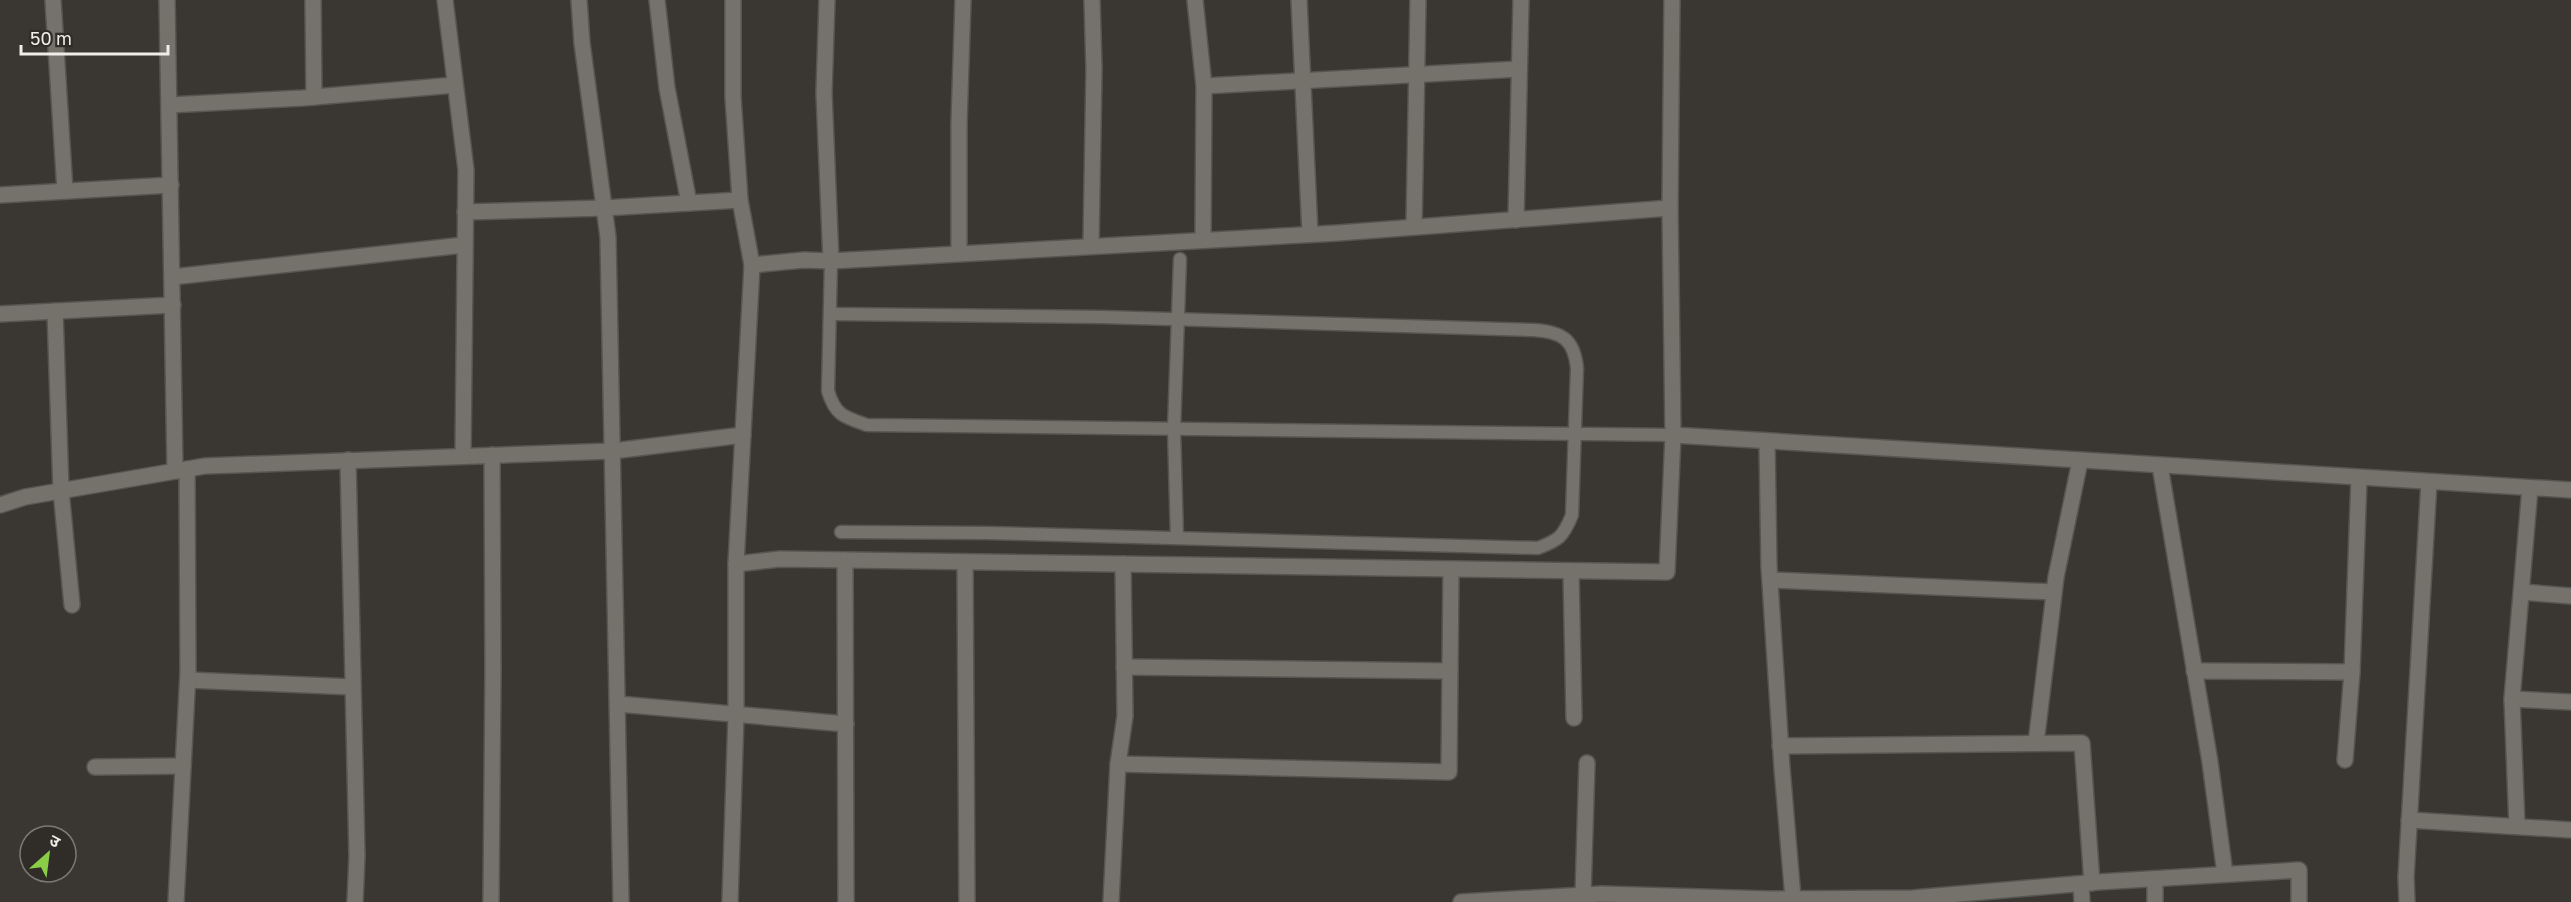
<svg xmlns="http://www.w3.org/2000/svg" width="2571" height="902" font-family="'Golos Text','Noto Sans Devanagari',sans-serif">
  <rect width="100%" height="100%" fill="#3a3732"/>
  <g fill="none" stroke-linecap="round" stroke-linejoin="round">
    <defs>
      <g id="lane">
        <path d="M831 261 828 391C835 415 844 417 867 425L1673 435"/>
        <path d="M830 314 1102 317 1534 330C1562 332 1574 339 1577 368L1572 515C1563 537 1559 540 1538 548L987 533 841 532"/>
        <polyline points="1177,538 1174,429 1180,259"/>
      </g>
      <g id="street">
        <polyline points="53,0 65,191"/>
        <polyline points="167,0 175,471"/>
        <polyline points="313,0 314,97"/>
        <polyline points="445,0 466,170 463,456"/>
        <polyline points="579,0 582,43 608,237 621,902"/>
        <polyline points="657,0 667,88 689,203"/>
        <polyline points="733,0 733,97 740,200 752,265"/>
        <polyline points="827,0 824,93 831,261"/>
        <polyline points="1195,0 1204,86 1203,239"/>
        <polyline points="1299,0 1310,234"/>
        <polyline points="1672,0 1670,208 1673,435 2571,490"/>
        <polyline points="1204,86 1519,69"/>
        <polyline points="169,105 303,98 455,85"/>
        <polyline points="0,195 171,185"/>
        <polyline points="1670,208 1338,233 831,261 804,260 752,265 736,564 780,559 1667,572 1673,435"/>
        <polyline points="465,212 604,208 740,200"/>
        <polyline points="1516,220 1521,0"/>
        <polyline points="1414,227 1418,0"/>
        <polyline points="1091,245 1094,69 1092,0"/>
        <polyline points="959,252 959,124 963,0"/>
        <polyline points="172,277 464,245"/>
        <polyline points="55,311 61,491 72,605"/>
        <polyline points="0,314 173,305"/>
        <polyline points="1767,441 1769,567 1782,768 1793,898"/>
        <polyline points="348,460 357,856 355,902"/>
        <polyline points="2160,466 2210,762 2225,874"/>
        <polyline points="0,505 25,497 205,466 613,451 743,435"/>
        <polyline points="845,560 846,902"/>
        <polyline points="965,562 967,902"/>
        <polyline points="1571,571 1574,718"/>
        <polyline points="1770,580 2054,592"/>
        <polyline points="2522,592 2571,596"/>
        <polyline points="1124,667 1450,671"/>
        <polyline points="2194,671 2352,672"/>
        <polyline points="188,680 353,687"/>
        <polyline points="2512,699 2571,702"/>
        <polyline points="618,704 846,724"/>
        <polyline points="2036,743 2056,577 2080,461"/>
        <polyline points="1780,746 2082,743 2092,883"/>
        <polyline points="2345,760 2352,672 2359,478"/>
        <polyline points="1118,764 1449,772 1451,569"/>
        <polyline points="95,767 183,766"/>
        <polyline points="2409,820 2571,830"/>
        <polyline points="2517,826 2512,699 2530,488"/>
        <polyline points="2155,879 2155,902"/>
        <polyline points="2081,884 2082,902"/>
        <polyline points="1583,895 1587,763"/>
        <polyline points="176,902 188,672 187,469"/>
        <polyline points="491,902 493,671 492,455"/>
        <polyline points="730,902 736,715 736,564"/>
        <polyline points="1111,902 1118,764 1125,716 1123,564"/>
        <polyline points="1461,902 1602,894 1768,899 1913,898 2098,882 2299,870 2299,902"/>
        <polyline points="2407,902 2406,877 2429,482"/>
      </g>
    </defs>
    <use href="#lane" stroke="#565550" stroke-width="15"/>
    <use href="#street" stroke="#565550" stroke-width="18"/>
    <use href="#lane" stroke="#75726c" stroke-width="12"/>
    <use href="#street" stroke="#75726c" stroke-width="15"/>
  </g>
  <g transform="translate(48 854) rotate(28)"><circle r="28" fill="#302d28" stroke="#7c7a75" stroke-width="1.5"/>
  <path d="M0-4.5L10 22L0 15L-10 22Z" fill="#8ace47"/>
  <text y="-9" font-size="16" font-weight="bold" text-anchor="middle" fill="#eeede9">उ</text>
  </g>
  <path d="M21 45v9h147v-9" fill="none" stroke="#eeede9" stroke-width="3"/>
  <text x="30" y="45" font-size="18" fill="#eeede9" stroke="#302d28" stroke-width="4.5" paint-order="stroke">50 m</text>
</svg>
